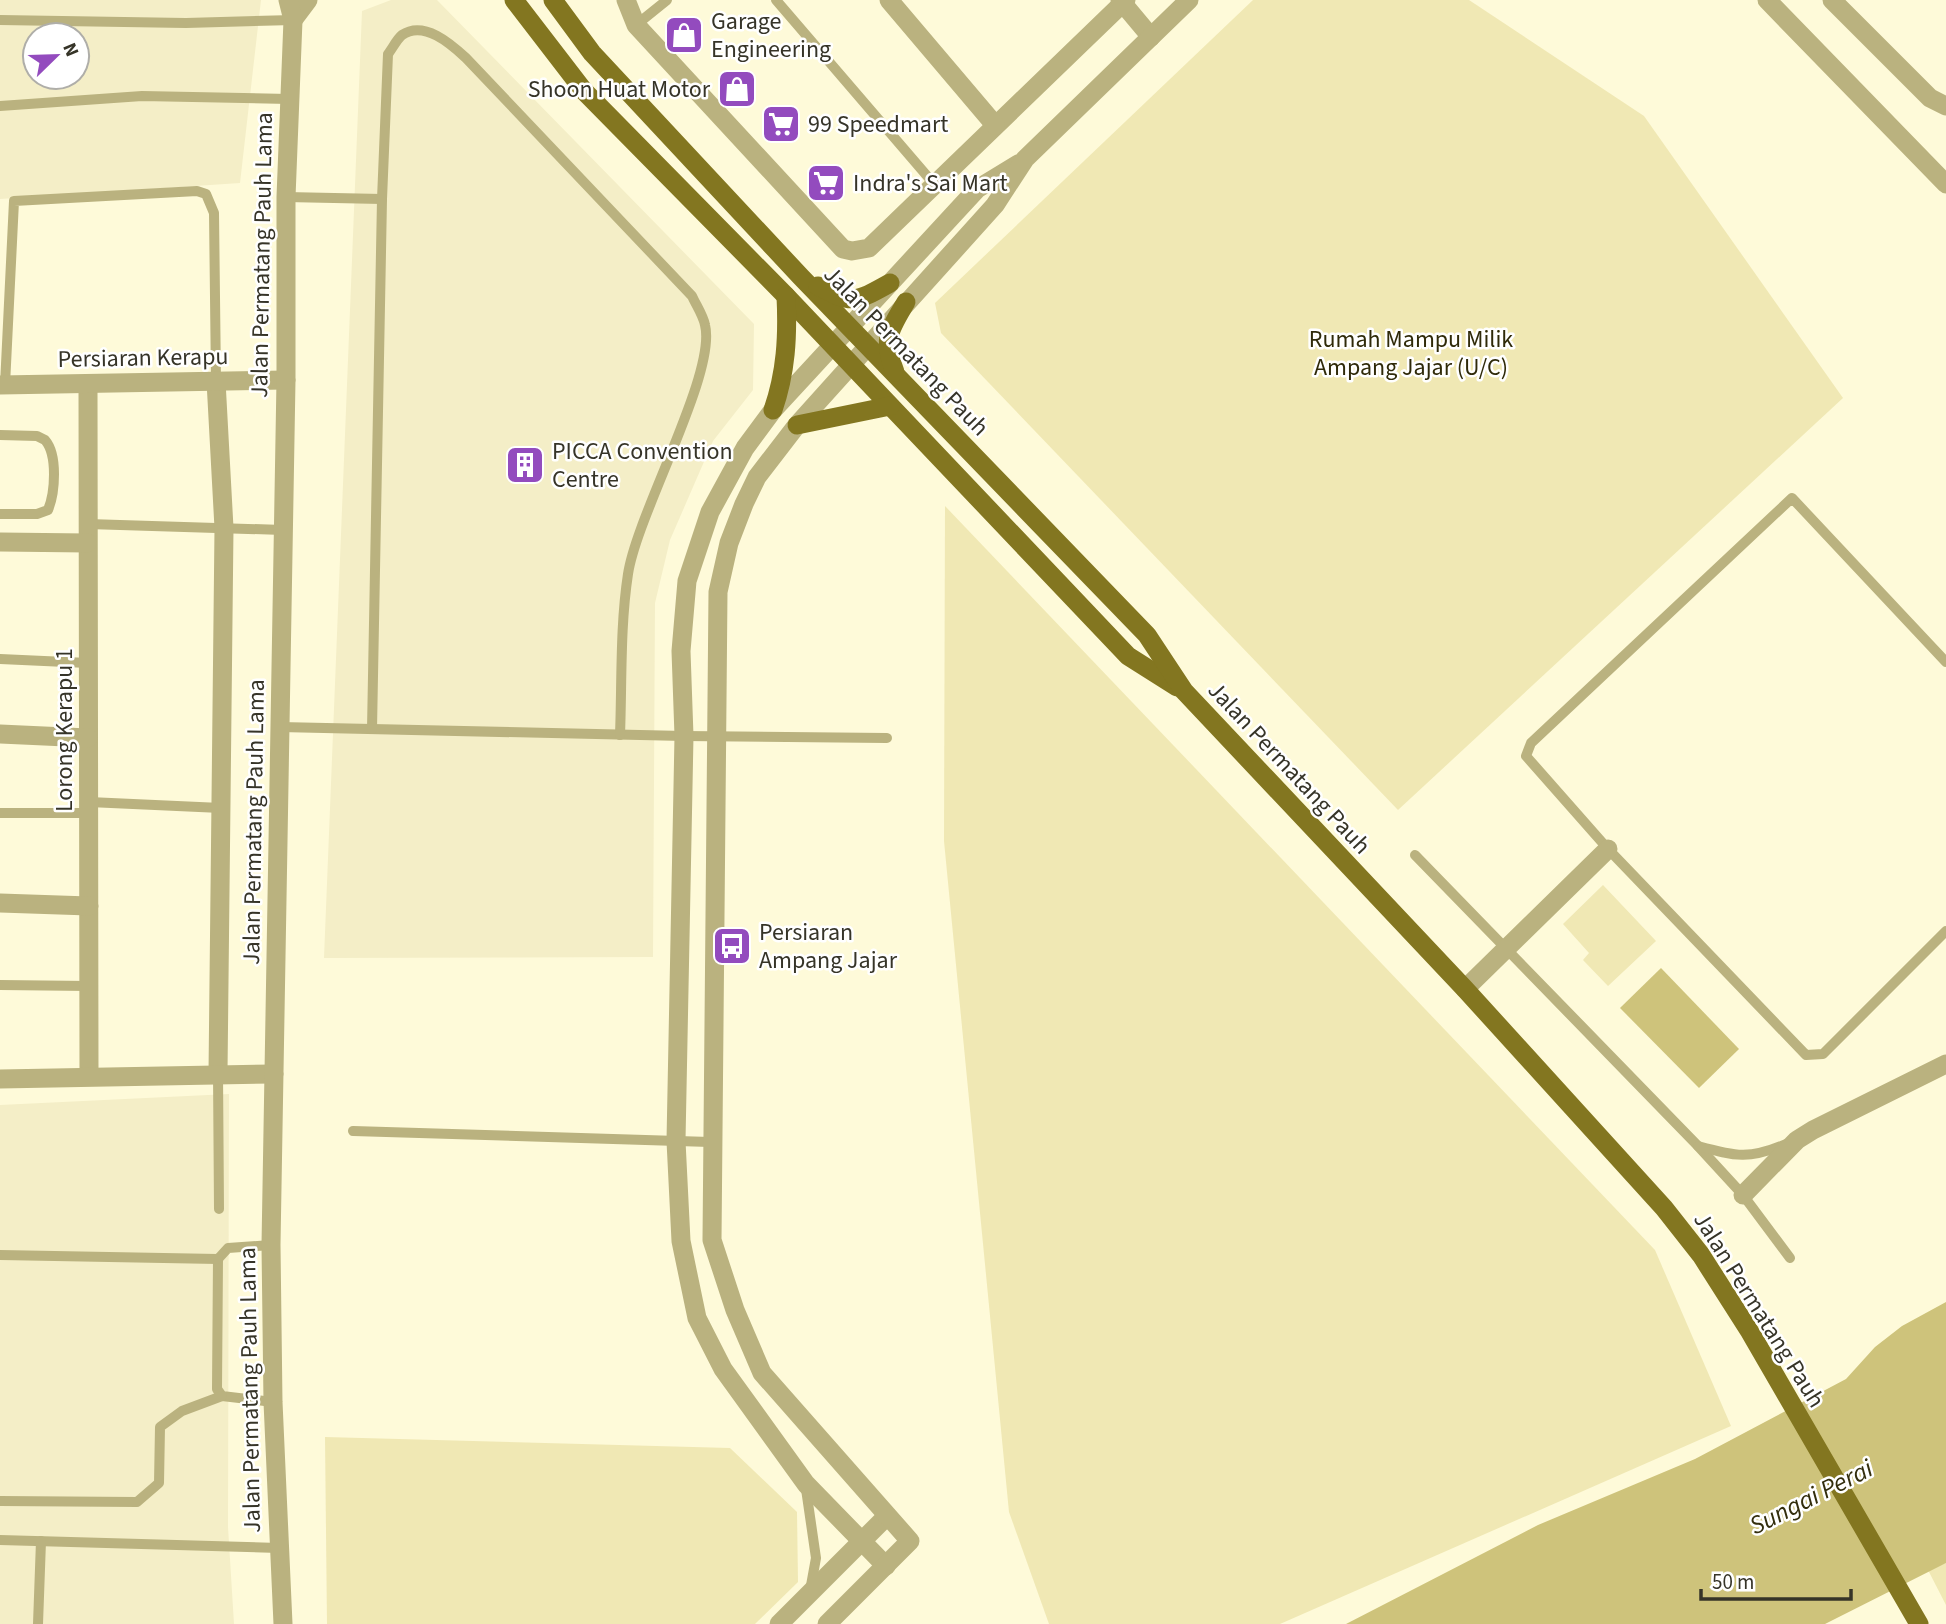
<svg xmlns="http://www.w3.org/2000/svg" width="1946" height="1624" font-family="'Source Sans 3',sans-serif">
  <rect width="100%" height="100%" fill="#fefad9"/>
  <g fill="#f4eec7" fill-rule="evenodd">
    <path d="M0 0H261L240 183 0 199ZM35 35H77V77H35Z"/>
    <polygon points="391,0 437,0 754,324 753,390 713,441 670,540 655,603 653,957 324,958 362,11"/>
    <polygon points="229,1094 228,1527 234,1624 0,1624 0,1105"/>
  </g>
  <g fill="#f0e8b4">
    <polygon points="1253,0 1469,0 1644,116 1843,398 1398,810 941,333 935,303"/>
    <polygon points="945,506 1655,1250 1731,1426 1280,1624 1049,1624 1009,1512 944,841"/>
    <polygon points="1603,885 1656,941 1608,986 1583,960 1589,953 1563,924"/>
    <polygon points="325,1437 730,1448 797,1512 798,1582 755,1624 327,1624"/>
    <polygon points="1946,1563 1946,1605 1928,1570"/>
  </g>
  <g fill="#cec37b">
    <polygon points="1661,968 1739,1049 1699,1088 1620,1008"/>
    <polygon points="1946,1302 1946,1563 1825,1624 1346,1624 1538,1525 1695,1459 1846,1379 1875,1347 1902,1326"/>
  </g>
  <g fill="none" stroke-linecap="round" stroke-linejoin="round">
    <g stroke="#bab27f" stroke-width="10">
      <polyline points="776,0 934,184"/>
      <polyline points="0,20 186,23 293,20"/>
      <polyline points="636,25 667,0"/>
      <polyline points="0,106 142,96 289,99"/>
      <polyline points="286,197 382,199"/>
      <polyline points="5,385 14,201 197,191 206,194 214,213 216,381"/>
      <path d="M0 435 37 436 45 440C58 455 55 493 48 510L37 514H0"/>
      <polyline points="88,524 283,530"/>
      <polyline points="0,659 88,663"/>
      <polyline points="1946,662 1792,498 1531,743 1526,756 1608,849 1806,1055 1823,1054 1946,931"/>
      <polyline points="280,727 684,736 887,738"/>
      <path d="M372 729 382 199 388 54C392 49 397 39 402 35 424 20 451 44 466 58L692 296C696 305 703 315 705 325 717 373 637 514 628 574 620 626 622 682 620 735"/>
      <polyline points="89,802 221,808"/>
      <polyline points="0,813 88,813"/>
      <polyline points="1415,855 1698,1146 1743,1195 1790,1258"/>
      <polyline points="0,985 89,986"/>
      <polyline points="218,1073 219,1209"/>
      <polyline points="353,1131 710,1142"/>
      <path d="M1698 1146C1735 1156 1749 1160 1786 1144"/>
      <polyline points="271,1245 228,1248 218,1259 217,1389 222,1396 273,1402"/>
      <polyline points="0,1255 218,1259"/>
      <polyline points="806,1489 816,1558 810,1591"/>
      <polyline points="0,1501 137,1502 159,1483 160,1427 182,1411 222,1396"/>
      <polyline points="0,1540 279,1548"/>
      <polyline points="38,1624 41,1541"/>
    </g>
    <g stroke="#bab27f" stroke-width="19">
      <polyline points="626,0 636,25 843,249 852,251 869,248 1126,0"/>
      <polyline points="889,0 995,125"/>
      <polyline points="1120,0 1151,37"/>
      <polyline points="1767,0 1946,184"/>
      <polyline points="1832,0 1930,98 1946,106"/>
      <polyline points="293,20 308,0"/>
      <polyline points="216,381 224,528 218,1073"/>
      <polyline points="88,384 89,1076"/>
      <polyline points="0,385 286,380"/>
      <polyline points="0,542 87,543"/>
      <polyline points="0,734 88,738"/>
      <polyline points="0,903 89,906"/>
      <polyline points="1465,989 1608,849"/>
      <polyline points="0,1079 274,1074"/>
      <polyline points="1743,1195 1797,1140 1813,1130 1946,1064"/>
      <polyline points="886,1566 806,1484 723,1369 697,1318 681,1241 676,1141 684,736 681,651 687,581 710,512 745,448 773,410 977,189 1018,164"/>
      <polyline points="283,1624 273,1402 271,1245 286,380 286,197 293,20 288,0"/>
      <polyline points="779,1624 887,1516"/>
      <polyline points="827,1624 910,1541 762,1373 735,1310 712,1240 718,592 729,543 744,504 757,477 797,425 995,205 1025,159 1189,0"/>
    </g>
    <g stroke="#837620" stroke-width="19">
      <polyline points="514,0 584,91 786,296 1128,656 1177,687"/>
      <polyline points="553,0 592,53 801,277 1147,635 1184,691 1465,989 1664,1208 1701,1255 1750,1332 1919,1624"/>
      <path d="M818 286C852 305 856 302 890 283"/>
      <path d="M895 372C882 339 889 331 906 302"/>
      <path d="M773 410C786 372 788 337 786 296"/>
      <polyline points="797,425 890,406"/>
    </g>
  </g>
  <defs>
    <symbol id="shop-square" viewBox="-11 -11 22 22"><rect x="-9" y="-9" width="18" height="18" rx="4" fill="#934bbe" stroke="#fff"/><path d="M-5-2.5h2.3a2.7 3.5 0 0 1 5.4 0H5L5.5 6h-11ZM-1.5-2.5h3a1.5 2.3 0 0 0-3 0Z" fill="#fff"/></symbol>
    <symbol id="supermarket-square" viewBox="-11 -11 22 22"><rect x="-9" y="-9" width="18" height="18" rx="4" fill="#934bbe" stroke="#fff"/><path d="M-6-5.5h2.5l.6 2H6L4.5 2H-2.5L-4.4-4H-6ZM-1.5 3.2a1.3 1.3 0 1 0 .1 0ZM3 3.2a1.3 1.3 0 1 0 .1 0Z" fill="#fff"/></symbol>
    <symbol id="building-square" viewBox="-11 -11 22 22"><rect x="-9" y="-9" width="18" height="18" rx="4" fill="#934bbe" stroke="#fff"/><path d="M-4-6H4V6H1V3H-1V6H-4ZM-2.5-4.3h1.7v1.8h-1.7ZM.8-4.3h1.7v1.8H.8ZM-2.5-1h1.7V.8h-1.7ZM.8-1h1.7V.8H.8Z" fill="#fff"/></symbol>
    <symbol id="bus-square" viewBox="-11 -11 22 22"><rect x="-9" y="-9" width="18" height="18" rx="4" fill="#934bbe" stroke="#fff"/><path d="M-5-6H5V4H4V6H2V4H-2V6H-4V4H-5ZM-3.5-4V0h7V-4ZM-3.5 1.2v1.5H-2V1.2ZM2 1.2v1.5H3.5V1.2Z" fill="#fff"/></symbol>
  </defs>
  <g fill-rule="evenodd">
    <use href="#shop-square" x="662" y="13" width="44" height="44"/>
    <use href="#shop-square" x="715" y="67" width="44" height="44"/>
    <use href="#supermarket-square" x="759" y="102" width="44" height="44"/>
    <use href="#supermarket-square" x="804" y="161" width="44" height="44"/>
    <use href="#building-square" x="503" y="443" width="44" height="44"/>
    <use href="#bus-square" x="710" y="924" width="44" height="44"/>
  </g>
  <g text-anchor="middle" dominant-baseline="central" stroke-width="5" stroke-linejoin="round" paint-order="stroke">
    <g font-size="24" fill="#363428" stroke="#fff" text-anchor="start">
      <text x="711" y="21">Garage<tspan x="711" dy="28">Engineering</tspan></text>
      <text x="710" y="89" text-anchor="end">Shoon Huat Motor</text>
      <text x="808" y="124">99 Speedmart</text>
      <text x="853" y="183">Indra's Sai Mart</text>
      <text x="552" y="451">PICCA Convention<tspan x="552" dy="28">Centre</tspan></text>
      <text x="759" y="932">Persiaran<tspan x="759" dy="28">Ampang Jajar</tspan></text>
    </g>
    <g font-size="24" fill="#363428" stroke="#fff">
      <text transform="translate(262 255) rotate(-89)">Jalan Permatang Pauh Lama</text>
      <text transform="translate(906 351) rotate(46)">Jalan Permatang Pauh</text>
      <text transform="translate(143 358) rotate(-1)">Persiaran Kerapu</text>
      <text transform="translate(64 730) rotate(-90)">Lorong Kerapu 1</text>
      <text transform="translate(1289 768) rotate(47)">Jalan Permatang Pauh</text>
      <text transform="translate(254 822) rotate(-89)">Jalan Permatang Pauh Lama</text>
      <text transform="translate(1759 1310) rotate(58)">Jalan Permatang Pauh</text>
      <text transform="translate(250 1390) rotate(-91)">Jalan Permatang Pauh Lama</text>
    </g>
    <g font-size="24" fill="#2f2a09" stroke="#fff">
      <text x="1411" y="339">Rumah Mampu Milik<tspan x="1411" dy="28">Ampang Jajar (U/C)</tspan></text>
    </g>
    <g font-size="26" font-style="italic" fill="#332e0d" stroke="#fff">
      <text transform="translate(1811 1497) rotate(-27)">Sungai Perai</text>
    </g>
  </g>
  <g transform="translate(56 56) rotate(67)"><circle r="33" fill="#ffffff" stroke="#afaea9" stroke-width="2"/>
  <path d="M0-5L12 26L0 18L-12 26Z" fill="#934bbe"/>
  <text y="-10" font-size="19" font-weight="bold" text-anchor="middle" fill="#363428">N</text>
  </g>
  <path d="M1701 1589v10h150v-10" fill="none" stroke="#363428" stroke-width="3.5"/>
  <text x="1712" y="1589" font-size="21" fill="#363428" stroke="#ffffff" stroke-width="5" paint-order="stroke">50 m</text>
</svg>
